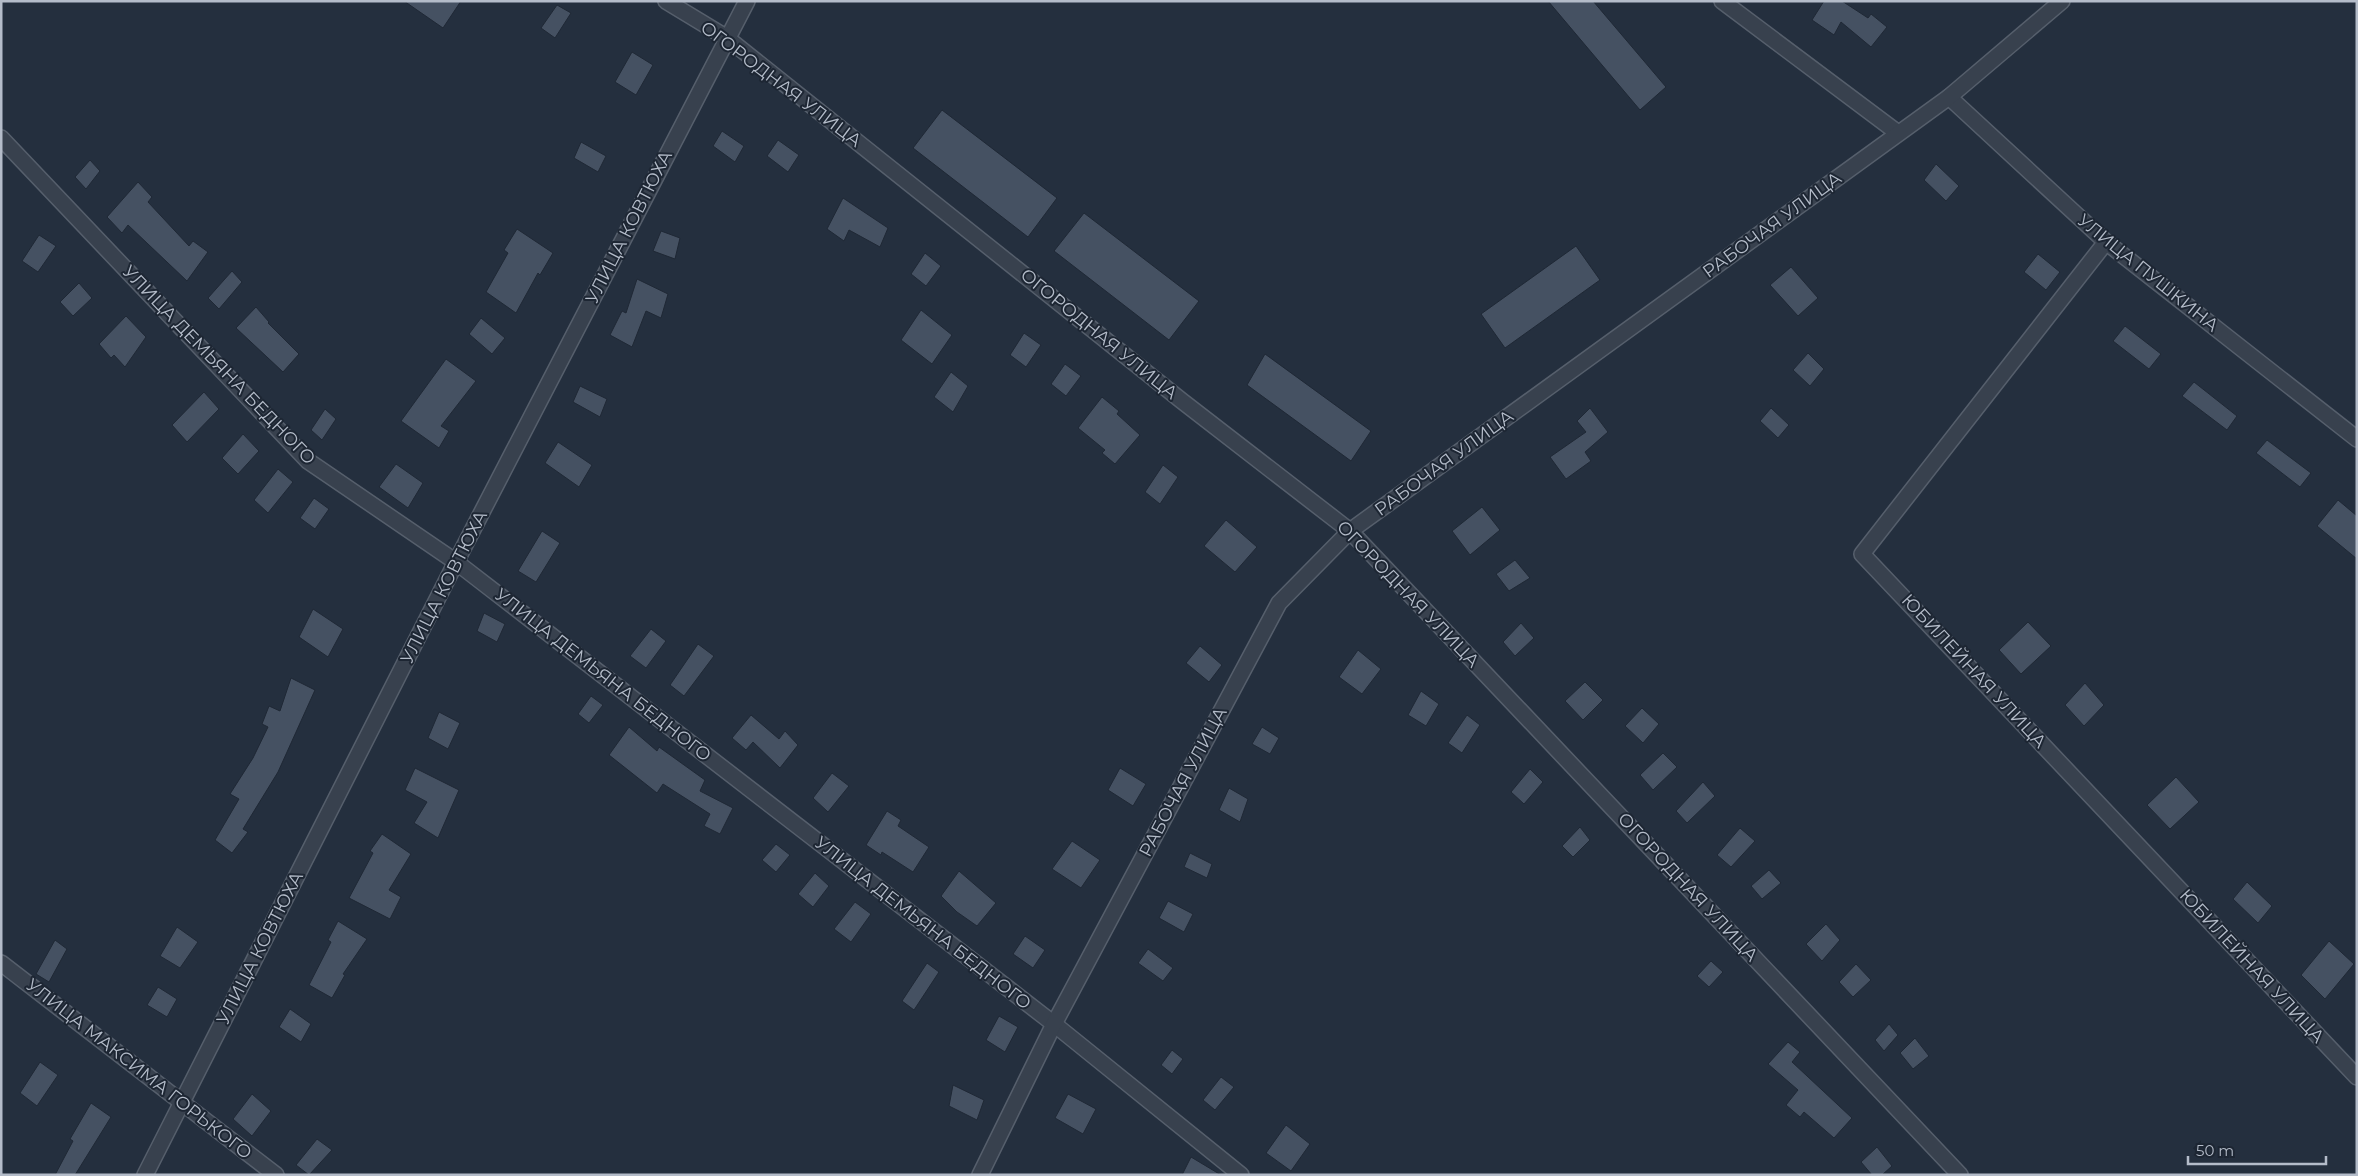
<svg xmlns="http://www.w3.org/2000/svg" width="2358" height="1176" font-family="Montserrat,sans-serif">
  <rect width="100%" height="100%" fill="#242f3e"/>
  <g fill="#455162" stroke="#1f2835">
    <polygon points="404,1 461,1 443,28"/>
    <polygon points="1548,1 1593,1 1666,87 1640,110"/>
    <polygon points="1824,1 1842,1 1868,18 1871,14 1887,27 1871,47 1841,22 1834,35 1812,20"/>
    <polygon points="557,5 571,13 555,38 541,28"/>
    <polygon points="632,52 653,65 636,95 615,82"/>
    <polygon points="942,110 1057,198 1028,237 913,148"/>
    <polygon points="722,131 744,146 735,162 713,146"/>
    <polygon points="778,140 799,155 788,172 767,156"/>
    <polygon points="581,142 606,156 598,172 574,158"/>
    <polygon points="90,160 100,171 86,189 75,177"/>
    <polygon points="1936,164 1959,186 1946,201 1924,180"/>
    <polygon points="138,182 152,197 148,202 189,246 193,241 208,252 187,281 128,225 122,233 107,217"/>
    <polygon points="843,198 888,228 880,247 849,230 844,241 827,229"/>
    <polygon points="1084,213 1199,301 1169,340 1054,251"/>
    <polygon points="517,229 553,253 540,275 538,273 516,313 486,292 508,253 504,250"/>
    <polygon points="661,231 680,238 675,259 653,251"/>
    <polygon points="39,235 56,246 38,272 22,261"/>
    <polygon points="1576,246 1600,280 1505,348 1481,314"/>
    <polygon points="925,253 941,266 926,286 911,274"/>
    <polygon points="2038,254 2060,272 2046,290 2024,272"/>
    <polygon points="1791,267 1818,298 1798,316 1770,285"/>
    <polygon points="232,271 242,282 219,309 208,298"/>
    <polygon points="637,279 668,294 661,318 646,311 632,347 610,335 622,311 626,313"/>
    <polygon points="79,283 92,298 73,316 60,302"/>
    <polygon points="256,307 269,322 268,323 299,354 283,372 236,328"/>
    <polygon points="921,310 952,335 932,364 901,340"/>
    <polygon points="126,316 146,337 125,367 114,355 111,358 99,344"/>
    <polygon points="481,318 505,338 492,354 469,334"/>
    <polygon points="2125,326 2161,354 2149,369 2113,341"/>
    <polygon points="1024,333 1041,345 1026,367 1010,355"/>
    <polygon points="1808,353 1824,369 1810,386 1793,370"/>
    <polygon points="1265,354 1371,431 1351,461 1247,385"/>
    <polygon points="446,359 476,381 441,426 449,431 439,448 401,421"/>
    <polygon points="1065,364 1081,376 1066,396 1051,384"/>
    <polygon points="951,372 968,386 953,412 934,397"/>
    <polygon points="2194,382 2237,416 2227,430 2182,396"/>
    <polygon points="580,386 607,399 600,417 573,402"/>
    <polygon points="204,392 219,409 187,442 172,425"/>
    <polygon points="1102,397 1119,411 1117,414 1140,435 1115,464 1102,453 1105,450 1078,428"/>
    <polygon points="1590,408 1608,432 1585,452 1591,461 1566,479 1550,457 1586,432 1577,421"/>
    <polygon points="1771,408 1789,425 1778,438 1760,421"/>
    <polygon points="325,409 336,419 322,440 311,430"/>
    <polygon points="243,434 259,451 238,474 222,458"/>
    <polygon points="2267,440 2311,473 2300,487 2256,453"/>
    <polygon points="558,442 592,465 579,487 545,463"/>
    <polygon points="396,464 423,483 408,508 379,487"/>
    <polygon points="1163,465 1178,477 1160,504 1145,492"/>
    <polygon points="278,469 293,482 268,513 254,500"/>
    <polygon points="314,498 329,509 315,529 300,518"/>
    <polygon points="2338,500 2357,516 2357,559 2317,526"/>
    <polygon points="1482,507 1500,530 1470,555 1452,531"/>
    <polygon points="1226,520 1257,547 1235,572 1204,546"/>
    <polygon points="542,531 560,543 536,582 518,571"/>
    <polygon points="1515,560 1530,578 1509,591 1496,574"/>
    <polygon points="313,609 343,629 328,657 299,637"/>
    <polygon points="484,613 505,624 497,642 477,631"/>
    <polygon points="2028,622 2051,646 2021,674 1999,650"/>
    <polygon points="1521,623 1534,638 1515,656 1503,642"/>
    <polygon points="651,629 666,641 646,668 630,656"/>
    <polygon points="698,644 714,656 684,696 670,685"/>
    <polygon points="1200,646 1222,665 1209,682 1186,663"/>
    <polygon points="1358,650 1381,669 1362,694 1339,677"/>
    <polygon points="291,678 315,690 278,772 243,829 248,832 232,853 215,840 239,799 230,794 253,758 268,727 262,724 269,706 280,711"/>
    <polygon points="1585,682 1603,700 1583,720 1565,701"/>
    <polygon points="2085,683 2104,705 2084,726 2065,705"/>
    <polygon points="1421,691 1439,704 1426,726 1408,715"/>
    <polygon points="591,696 603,705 589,723 578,714"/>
    <polygon points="1642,708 1659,724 1643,743 1625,726"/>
    <polygon points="439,712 460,723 448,749 428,738"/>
    <polygon points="751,715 779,739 785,731 798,745 780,768 753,742 746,750 732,738"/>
    <polygon points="1467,715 1480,725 1462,753 1448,743"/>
    <polygon points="629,727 657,751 659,747 705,780 700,791 733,808 720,834 704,826 710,814 663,784 657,793 609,755"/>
    <polygon points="1262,727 1279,738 1270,754 1252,744"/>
    <polygon points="1663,753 1677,767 1653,790 1640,775"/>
    <polygon points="415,768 459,790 438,838 414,823 427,802 405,790"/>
    <polygon points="1120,768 1146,784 1133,806 1108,790"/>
    <polygon points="1530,769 1543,782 1524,804 1511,792"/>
    <polygon points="832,773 849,786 828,812 813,798"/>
    <polygon points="2176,777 2199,802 2170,829 2147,805"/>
    <polygon points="1703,782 1715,796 1687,823 1676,811"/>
    <polygon points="1229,788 1248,799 1240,822 1219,810"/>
    <polygon points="887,811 901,820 898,826 929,847 913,872 882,852 881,855 866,845"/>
    <polygon points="1580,827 1590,840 1573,857 1562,846"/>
    <polygon points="1740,828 1755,841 1731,867 1717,855"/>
    <polygon points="382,834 411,854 389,890 401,897 390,919 349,898 373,853 370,851"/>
    <polygon points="1072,841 1100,860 1081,888 1052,869"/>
    <polygon points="776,844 790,855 776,872 762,860"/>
    <polygon points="1190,853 1212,864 1207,878 1184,867"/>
    <polygon points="1769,870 1781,883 1762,899 1751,886"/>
    <polygon points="959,871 996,903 977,926 957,912 941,896"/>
    <polygon points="815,873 829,886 813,907 798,894"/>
    <polygon points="2247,882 2272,906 2258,923 2233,899"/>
    <polygon points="1168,901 1193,914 1184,932 1159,918"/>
    <polygon points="855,902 871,914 851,942 834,929"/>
    <polygon points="338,921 367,939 343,974 345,975 332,998 309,985 331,942 328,940"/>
    <polygon points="1826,924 1840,940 1822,961 1806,944"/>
    <polygon points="177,927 198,942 180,968 160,956"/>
    <polygon points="1025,936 1045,950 1033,968 1013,954"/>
    <polygon points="55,940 67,949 49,982 36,974"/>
    <polygon points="2329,941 2354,964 2325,999 2301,975"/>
    <polygon points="1148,949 1173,968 1163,981 1138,963"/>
    <polygon points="1711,961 1723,972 1709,987 1697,976"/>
    <polygon points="927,963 939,972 914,1010 902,1001"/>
    <polygon points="1856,964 1871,980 1853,997 1839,982"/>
    <polygon points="158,987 177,999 167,1017 147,1005"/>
    <polygon points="290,1009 311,1024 301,1042 279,1027"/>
    <polygon points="999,1016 1018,1027 1005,1052 986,1040"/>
    <polygon points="1889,1024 1898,1035 1884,1051 1875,1040"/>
    <polygon points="1915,1038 1929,1056 1913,1069 1900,1053"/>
    <polygon points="1788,1042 1800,1052 1792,1062 1852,1118 1834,1138 1804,1112 1800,1117 1786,1105 1798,1090 1768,1064"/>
    <polygon points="1172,1050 1183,1059 1172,1074 1161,1065"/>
    <polygon points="40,1062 58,1075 37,1106 20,1093"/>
    <polygon points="1221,1077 1234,1087 1215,1110 1203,1100"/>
    <polygon points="953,1085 984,1100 977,1120 949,1106"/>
    <polygon points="252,1094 271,1111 252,1136 233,1119"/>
    <polygon points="1068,1094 1096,1109 1083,1134 1055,1118"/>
    <polygon points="91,1103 111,1117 75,1175 55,1175 73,1141 70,1139"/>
    <polygon points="1286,1125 1310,1144 1291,1171 1266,1153"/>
    <polygon points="317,1139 332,1150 309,1175 296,1165"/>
    <polygon points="1877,1147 1892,1166 1882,1175 1872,1175 1861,1162"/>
    <polygon points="1191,1157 1221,1175 1182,1175"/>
  </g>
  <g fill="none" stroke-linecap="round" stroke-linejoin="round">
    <defs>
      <g id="street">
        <polyline points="666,1 727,38 1182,401 1350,531 1960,1175"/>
        <polyline points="1722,1 1898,133"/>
        <polyline points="1949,97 2106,242 2357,439"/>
        <polyline points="1,138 308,461 456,562 1054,1024 1241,1175"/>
        <polyline points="2106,242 1862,554 2357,1077"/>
        <polyline points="1,963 276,1175"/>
        <polyline points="145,1175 456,562 747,1"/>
        <polyline points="980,1175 1054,1024 1279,603 1350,531 1949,97 2062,1"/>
      </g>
    </defs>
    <use href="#street" stroke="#565f6c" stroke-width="18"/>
    <use href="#street" stroke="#38414e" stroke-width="15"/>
  </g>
  <g text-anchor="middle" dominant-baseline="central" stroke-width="4" stroke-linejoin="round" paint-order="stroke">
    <g font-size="18" fill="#b4bcc9" stroke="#1d2633">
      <text transform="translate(781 84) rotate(37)">ОГОРОДНАЯ УЛИЦА</text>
      <text transform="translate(1772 225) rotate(-36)">РАБОЧАЯ УЛИЦА</text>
      <text transform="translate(629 227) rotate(-63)">УЛИЦА КОВТЮХА</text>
      <text transform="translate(2148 273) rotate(39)">УЛИЦА ПУШКИНА</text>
      <text transform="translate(1099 334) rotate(39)">ОГОРОДНАЯ УЛИЦА</text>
      <text transform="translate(219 365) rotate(46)">УЛИЦА ДЕМЬЯНА БЕДНОГО</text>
      <text transform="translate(1444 463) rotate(-36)">РАБОЧАЯ УЛИЦА</text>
      <text transform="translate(444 587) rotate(-63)">УЛИЦА КОВТЮХА</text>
      <text transform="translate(1408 594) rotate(46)">ОГОРОДНАЯ УЛИЦА</text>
      <text transform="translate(1974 671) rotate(47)">ЮБИЛЕЙНАЯ УЛИЦА</text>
      <text transform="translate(603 675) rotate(38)">УЛИЦА ДЕМЬЯНА БЕДНОГО</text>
      <text transform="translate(1183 782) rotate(-62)">РАБОЧАЯ УЛИЦА</text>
      <text transform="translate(1688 887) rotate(47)">ОГОРОДНАЯ УЛИЦА</text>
      <text transform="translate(923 923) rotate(38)">УЛИЦА ДЕМЬЯНА БЕДНОГО</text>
      <text transform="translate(260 948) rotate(-63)">УЛИЦА КОВТЮХА</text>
      <text transform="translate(2252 966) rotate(47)">ЮБИЛЕЙНАЯ УЛИЦА</text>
      <text transform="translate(139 1069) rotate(38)">УЛИЦА МАКСИМА ГОРЬКОГО</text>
    </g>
  </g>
  <rect width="2358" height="1176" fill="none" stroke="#b4bcc9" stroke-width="5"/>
  <path d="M2188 1156v8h138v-8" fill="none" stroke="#b4bcc9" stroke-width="2.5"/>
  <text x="2196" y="1156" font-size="15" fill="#b4bcc9" stroke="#1d2633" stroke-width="4" paint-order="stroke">50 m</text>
</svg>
